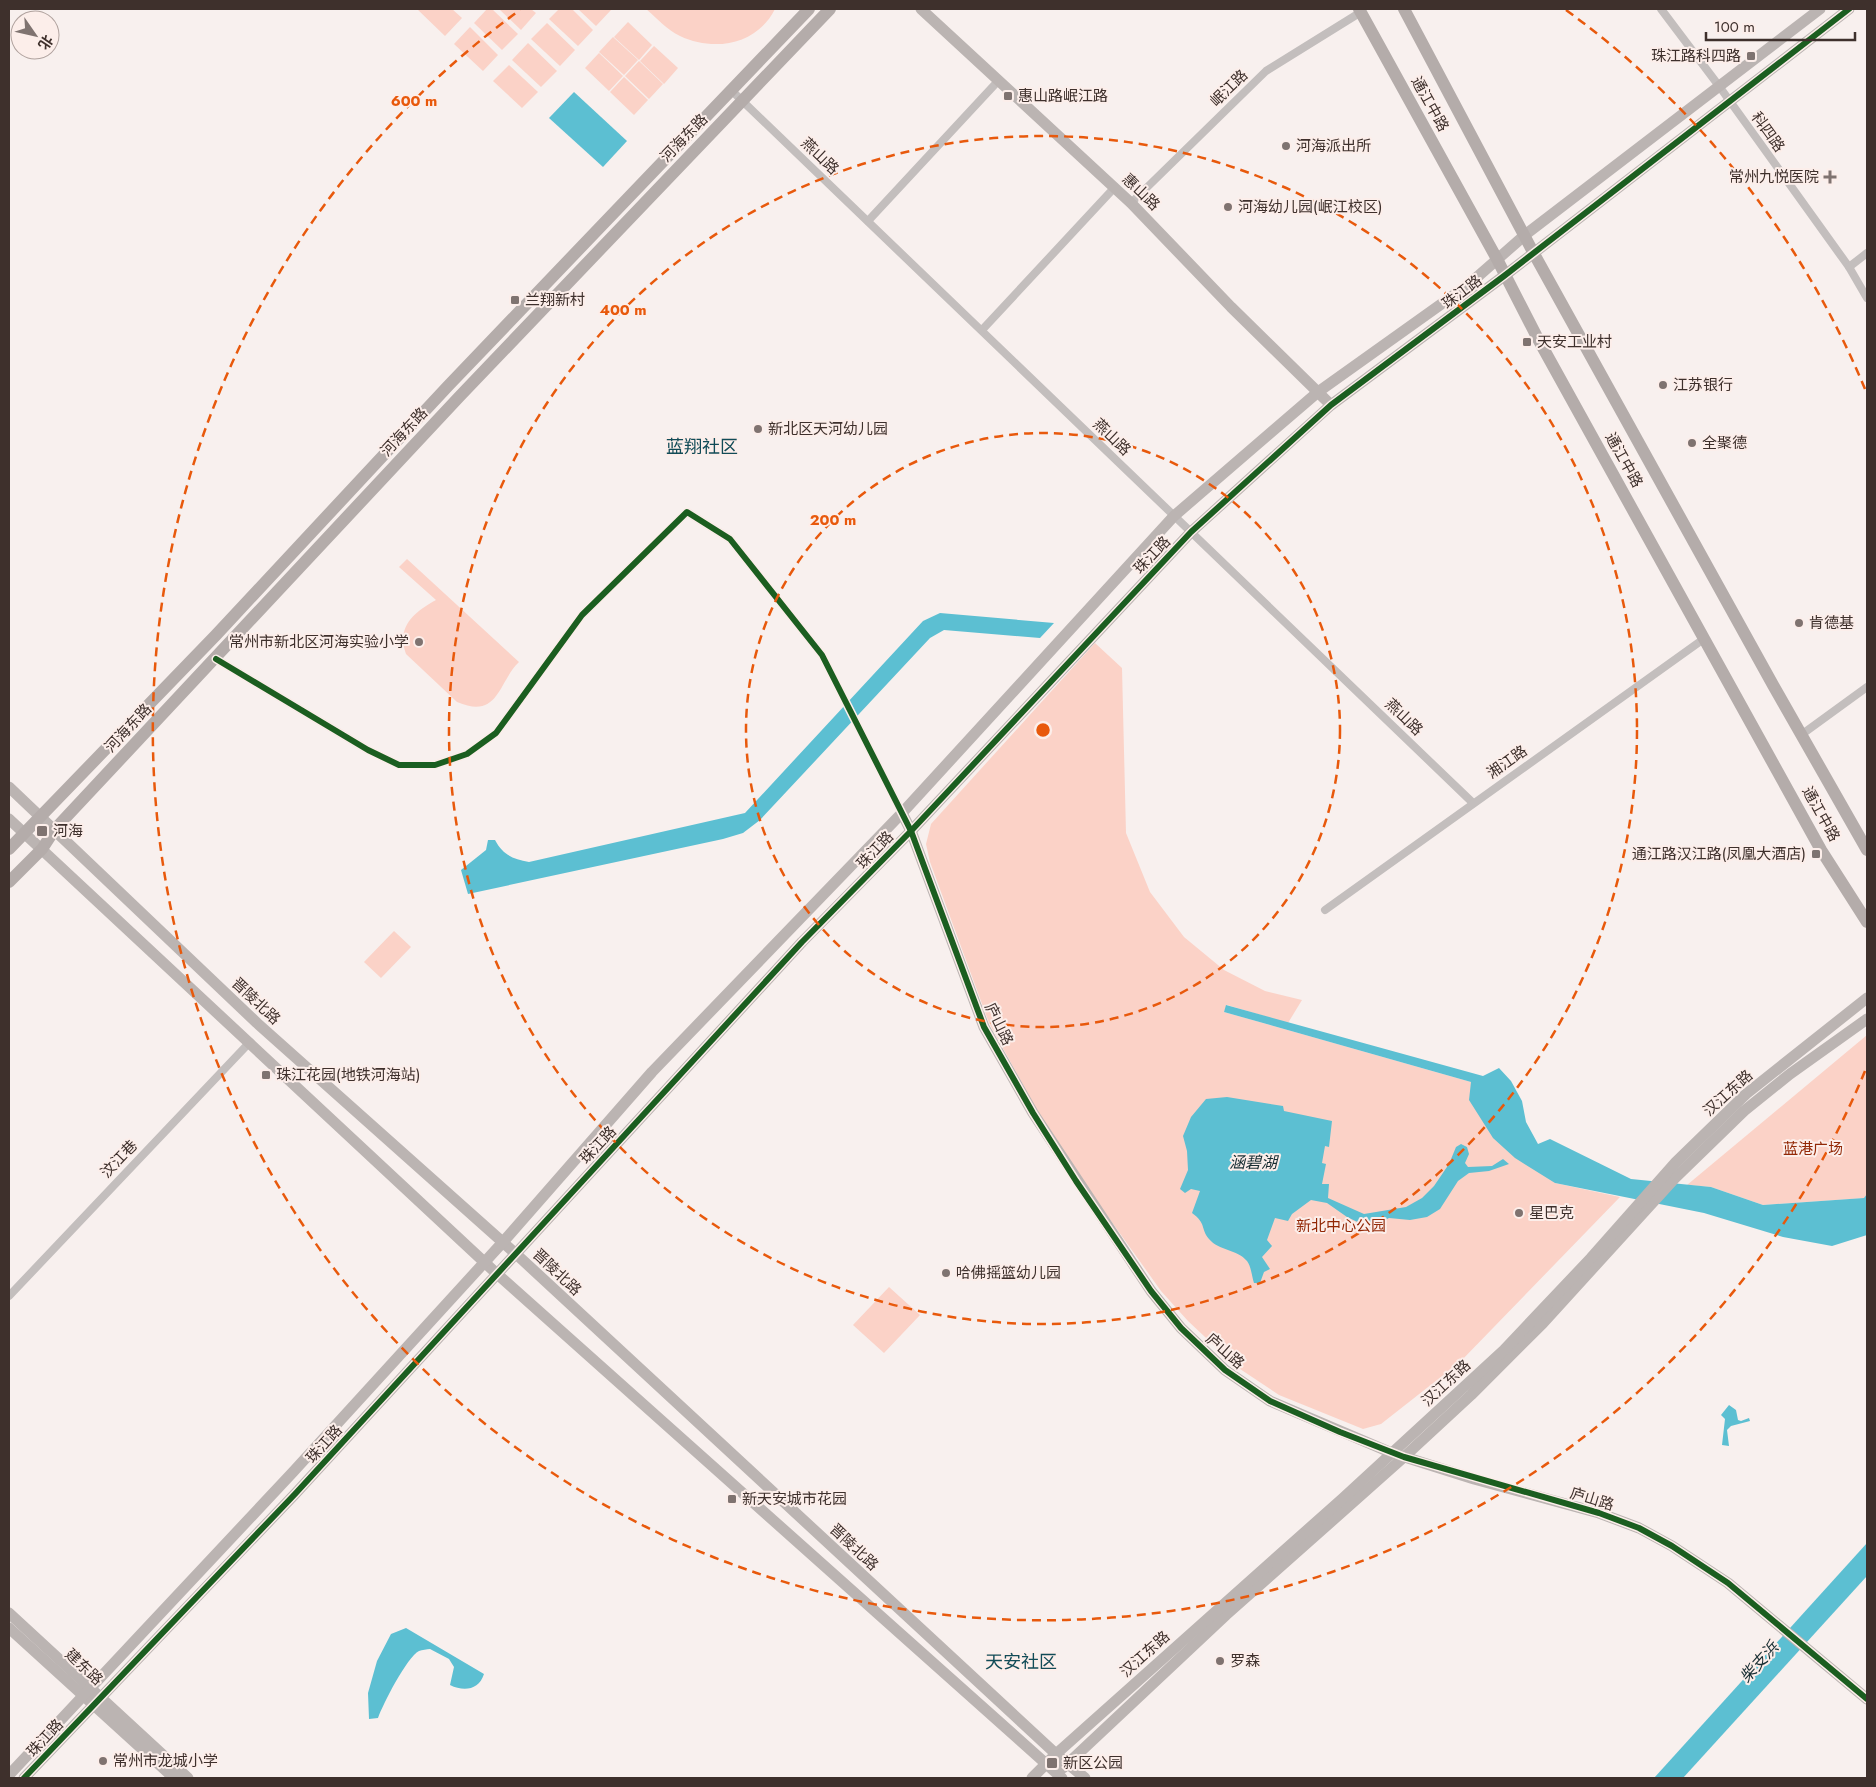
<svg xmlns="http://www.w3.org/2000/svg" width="1876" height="1787" font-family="Jost,'Noto Sans SC',sans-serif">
  <rect width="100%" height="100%" fill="#f8f0ee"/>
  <g fill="#fbd2c7">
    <polygon points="417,9 452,9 462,18 445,36"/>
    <polygon points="487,9 492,9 518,34 502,50 474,23"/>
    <polygon points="499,9 531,9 536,13 521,30"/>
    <polygon points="559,9 572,9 593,30 578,46 549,19"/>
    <polygon points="578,9 610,9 611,10 596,26"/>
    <path d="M646 9H775C757 45 714 52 680 36 667 30 657 18 646 9Z"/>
    <polygon points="628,22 652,45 639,60 614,37"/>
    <polygon points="547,23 575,50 560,66 531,39"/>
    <polygon points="470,27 498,55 483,71 454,44"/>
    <polygon points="613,37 638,60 624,75 599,52"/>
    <polygon points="528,43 557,71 541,87 512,60"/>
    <polygon points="654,46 678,68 664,84 640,61"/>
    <polygon points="599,53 623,76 609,91 585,68"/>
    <polygon points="639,61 663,84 649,99 625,76"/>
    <polygon points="509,65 538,92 522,108 493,81"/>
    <polygon points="624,77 648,100 634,115 610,92"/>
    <path d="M407 559 519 662C498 682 499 720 457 702L406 654C396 627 414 612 436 600L399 567Z"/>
    <polygon points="1095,643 1122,668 1126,833 1150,892 1184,937 1224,970 1265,991 1302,1000 1288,1023 1227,1005 1224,1012 1471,1082 1555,1183 1620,1197 1460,1362 1381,1424 1363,1429 1279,1395 1237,1367 1188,1321 1161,1291 1084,1183 1037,1110 989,1023 930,862 926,844 931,824"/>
    <polygon points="394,931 411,947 381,978 364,962"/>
    <polygon points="1867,1035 1867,1194 1865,1198 1763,1205 1711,1187 1687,1185"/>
    <polygon points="889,1287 920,1315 884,1353 853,1325"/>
  </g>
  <g fill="#5cbfd2">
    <polygon points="574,92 627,141 603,167 549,118"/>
    <path d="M940 613 1054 623 1040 638 944 630 930 638 760 820 743 833 723 839 468 894 461 870 486 850 488 840H495C503 855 513 859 529 862L745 813 923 621Z"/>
    <polygon points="1226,1005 1483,1076 1499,1068 1511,1081 1522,1101 1526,1122 1538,1144 1550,1139 1631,1179 1711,1187 1763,1205 1864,1198 1867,1194 1867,1235 1832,1246 1783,1237 1704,1213 1555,1183 1515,1158 1493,1138 1469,1100 1471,1082 1224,1012"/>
    <path d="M1227 1097 1283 1106 1284 1111 1332 1121 1329 1147 1325 1146 1322 1163 1326 1164 1322 1184H1329L1328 1198 1364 1214 1406 1207 1422 1198 1434 1186 1449 1164 1456 1147 1461 1144 1467 1147 1469 1154 1465 1163 1468 1167 1492 1166 1503 1159 1509 1164 1489 1171 1469 1173 1458 1181 1440 1209 1427 1217 1410 1220 1389 1218 1370 1228 1347 1217 1327 1203 1311 1200 1292 1214 1288 1221 1275 1218 1267 1240 1272 1246 1262 1257 1270 1269 1264 1272 1260 1283H1254C1252 1277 1251 1266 1247 1261 1237 1249 1219 1251 1209 1239 1200 1228 1207 1224 1192 1213L1200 1191 1191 1189 1185 1193 1180 1189 1188 1170 1187 1151 1183 1136 1191 1117 1206 1099Z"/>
    <polygon points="1729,1405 1736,1410 1738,1420 1741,1421 1749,1418 1750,1421 1731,1426 1727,1430 1729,1446 1722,1445 1725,1419 1721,1415"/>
    <polygon points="1867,1543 1867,1576 1683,1778 1654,1778"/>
    <path d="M406 1628 484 1674C479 1690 464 1692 450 1685L454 1667 449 1659 430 1649C427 1649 422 1650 419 1651 407 1657 383 1704 378 1718L369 1719 368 1693 377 1661 391 1634Z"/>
  </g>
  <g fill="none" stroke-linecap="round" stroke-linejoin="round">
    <g stroke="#c3bebd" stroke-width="8">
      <polyline points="1661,9 1719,86 1849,267 1867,298"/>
      <polyline points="731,90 1473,803"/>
      <polyline points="1131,203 1266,71 1361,12"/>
      <polyline points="868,221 999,80"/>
      <polyline points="1849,267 1867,253"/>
      <polyline points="982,330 1115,187"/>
      <polyline points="216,659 368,750 399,765 435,765 467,754 496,733 582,615 687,512 730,539 822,655 902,813"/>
      <polyline points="1801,735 1867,687"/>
      <polyline points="1325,910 1705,638"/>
      <polyline points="9,1296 250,1042"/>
    </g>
    <g stroke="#bbb4b2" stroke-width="11">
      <polyline points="921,9 1131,203 1231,307 1331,405"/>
      <polyline points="9,787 257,1023 515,1253 1056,1754 1085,1778"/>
      <polyline points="902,813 911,831 984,1027 1033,1113 1151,1291 1181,1328 1225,1370 1270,1401 1392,1453 1474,1479 1599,1513 1639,1528 1672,1546 1728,1583 1867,1699"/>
      <polyline points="9,819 496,1273 1062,1778"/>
      <polyline points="9,1613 188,1778"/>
      <polyline points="9,1628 174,1778"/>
      <polyline points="1063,1768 1226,1615 1404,1457 1471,1395 1543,1323 1675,1178 1744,1111 1790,1074 1867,1019"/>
      <polyline points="9,1775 293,1472 503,1242 652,1072 902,813 1174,516 1318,392 1468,285 1525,235 1820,9"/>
      <polyline points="24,1778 295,1494 802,942 911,831 1191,532 1331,405 1504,276 1849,9"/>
      <polyline points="1032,1778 1056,1754 1342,1499 1504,1350 1591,1258 1676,1162 1746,1094 1867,998"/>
    </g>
    <g stroke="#b4acaa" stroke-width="12">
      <polyline points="1359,9 1497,259 1537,337 1821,850 1867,922"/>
      <polyline points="1404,9 1533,252 1773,685 1867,850"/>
      <polyline points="9,849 216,635 448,386 809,9"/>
      <polyline points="9,882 42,849 55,829 459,397 830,9"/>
    </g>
    <defs>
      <g id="cycleway">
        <polyline points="216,659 368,750 399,765 435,765 467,754 496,733 582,615 687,512 730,539 822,655 911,831 984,1027 1033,1113 1076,1181 1151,1291 1181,1328 1225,1370 1270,1401 1340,1432 1404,1457 1599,1513 1639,1528 1672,1546 1728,1583 1867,1699"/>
        <polyline points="24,1778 295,1494 802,942 911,831 1191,532 1331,405 1504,276 1849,9"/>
      </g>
    </defs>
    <use href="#cycleway" stroke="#fceeea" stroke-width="9"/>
    <use href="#cycleway" stroke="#1b5e20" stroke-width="6"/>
  </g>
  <g fill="none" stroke="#e8590c" stroke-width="2.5" stroke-dasharray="9 6">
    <circle cx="1043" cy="730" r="297"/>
    <circle cx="1043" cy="730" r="594"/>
    <path d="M1865 1071A890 890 0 1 1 520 10M1566 10A890 890 0 0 1 1865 389"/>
  </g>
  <g fill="#7f7370" stroke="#fceeea" stroke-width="2">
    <rect x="1746" y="51" width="10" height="10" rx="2.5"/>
    <rect x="1003" y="91" width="10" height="10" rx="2.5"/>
    <circle cx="1286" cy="146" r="5"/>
    <path d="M1827.5 169.5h5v5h5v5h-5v5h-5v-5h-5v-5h5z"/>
    <circle cx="1228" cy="207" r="5"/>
    <rect x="510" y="295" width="10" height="10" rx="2.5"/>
    <rect x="1522" y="337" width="10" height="10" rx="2.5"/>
    <circle cx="1663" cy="385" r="5"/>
    <circle cx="758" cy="429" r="5"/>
    <circle cx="1692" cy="443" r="5"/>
    <circle cx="1799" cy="623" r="5"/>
    <circle cx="419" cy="642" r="5"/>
    <rect x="36" y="825" width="12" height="12" rx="2.5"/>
    <rect x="1811" y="849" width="10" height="10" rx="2.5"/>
    <rect x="261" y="1070" width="10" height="10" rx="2.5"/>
    <circle cx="1519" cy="1213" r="5"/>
    <circle cx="946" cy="1273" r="5"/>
    <rect x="727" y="1494" width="10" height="10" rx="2.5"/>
    <circle cx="1220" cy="1661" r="5"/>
    <circle cx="103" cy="1761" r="5"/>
    <rect x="1046" y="1757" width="12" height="12" rx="2.5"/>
  </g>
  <g text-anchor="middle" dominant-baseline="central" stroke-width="4" stroke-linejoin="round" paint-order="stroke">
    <g font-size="15" fill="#3e302c" stroke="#fceeea" text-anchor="start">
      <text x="1741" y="56" text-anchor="end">珠江路科四路</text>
      <text x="1018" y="96">惠山路岷江路</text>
      <text x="1296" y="146">河海派出所</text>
      <text x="1819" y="177" text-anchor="end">常州九悦医院</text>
      <text x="1238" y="207">河海幼儿园(岷江校区)</text>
      <text x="525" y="300">兰翔新村</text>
      <text x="1537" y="342">天安工业村</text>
      <text x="1673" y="385">江苏银行</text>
      <text x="768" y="429">新北区天河幼儿园</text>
      <text x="1702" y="443">全聚德</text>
      <text x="1809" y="623">肯德基</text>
      <text x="409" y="642" text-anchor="end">常州市新北区河海实验小学</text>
      <text x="53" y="831">河海</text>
      <text x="1806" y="854" text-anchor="end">通江路汉江路(凤凰大酒店)</text>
      <text x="276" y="1075">珠江花园(地铁河海站)</text>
      <text x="1529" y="1213">星巴克</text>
      <text x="956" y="1273">哈佛摇篮幼儿园</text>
      <text x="742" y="1499">新天安城市花园</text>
      <text x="1230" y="1661">罗森</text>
      <text x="113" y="1761">常州市龙城小学</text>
      <text x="1063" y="1763">新区公园</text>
    </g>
    <g font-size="15" fill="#3e302c" stroke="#fceeea">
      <text transform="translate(1229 88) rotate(-44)">岷江路</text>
      <text transform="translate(1430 104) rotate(61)">通江中路</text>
      <text transform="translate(1768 132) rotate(54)">科四路</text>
      <text transform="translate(684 138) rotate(-46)">河海东路</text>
      <text transform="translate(820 156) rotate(44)">燕山路</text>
      <text transform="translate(1141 192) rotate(44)">惠山路</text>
      <text transform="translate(1462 292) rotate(-37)">珠江路</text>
      <text transform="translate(404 432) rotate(-47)">河海东路</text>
      <text transform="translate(1112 437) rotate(44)">燕山路</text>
      <text transform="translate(1624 460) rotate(61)">通江中路</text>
      <text transform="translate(1152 555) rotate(-46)">珠江路</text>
      <text transform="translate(1404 717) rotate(44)">燕山路</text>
      <text transform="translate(128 728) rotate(-47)">河海东路</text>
      <text transform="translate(1507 762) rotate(-35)">湘江路</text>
      <text transform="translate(1821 814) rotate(61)">通江中路</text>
      <text transform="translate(875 850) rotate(-46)">珠江路</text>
      <text transform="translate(256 1001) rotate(43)">晋陵北路</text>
      <text transform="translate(999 1024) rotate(64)">庐山路</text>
      <text transform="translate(1728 1093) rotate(-42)">汉江东路</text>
      <text transform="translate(598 1145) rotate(-47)">珠江路</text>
      <text transform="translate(119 1159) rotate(-46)">汶江巷</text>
      <text transform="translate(557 1272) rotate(43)">晋陵北路</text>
      <text transform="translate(1225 1351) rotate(41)">庐山路</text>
      <text transform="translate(1446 1383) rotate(-43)">汉江东路</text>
      <text transform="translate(324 1444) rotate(-48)">珠江路</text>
      <text transform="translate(1592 1499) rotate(17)">庐山路</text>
      <text transform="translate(854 1547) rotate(43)">晋陵北路</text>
      <text transform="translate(1145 1654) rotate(-42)">汉江东路</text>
      <text transform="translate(84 1667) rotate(43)">建东路</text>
      <text transform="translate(45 1738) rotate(-47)">珠江路</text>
    </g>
    <g font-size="15" fill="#922806" stroke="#fceeea">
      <text x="1813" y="1149">蓝港广场</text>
      <text x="1341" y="1226">新北中心公园</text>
    </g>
    <g font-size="16" font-style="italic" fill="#172d32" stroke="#fceeea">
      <text x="1253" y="1162">涵碧湖</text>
      <text transform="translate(1759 1662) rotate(-48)">柴支浜</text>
    </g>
    <g font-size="18" fill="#114b57" stroke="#fceeea">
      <text x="702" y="447">蓝翔社区</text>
      <text x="1021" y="1662">天安社区</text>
    </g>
  </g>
  <circle cx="1043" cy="730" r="8" fill="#e8590c" stroke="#fceeea" stroke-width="2.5"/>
  <g font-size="15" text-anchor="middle" font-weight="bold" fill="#e8590c" stroke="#fceeea" stroke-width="4" stroke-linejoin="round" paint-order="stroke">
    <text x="414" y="106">600 m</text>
    <text x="623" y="315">400 m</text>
    <text x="833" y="525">200 m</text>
  </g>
  <rect width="1876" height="1787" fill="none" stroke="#3e302c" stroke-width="20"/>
  <g transform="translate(35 35) rotate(124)"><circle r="24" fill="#fceeea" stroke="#b0a29e"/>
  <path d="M0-4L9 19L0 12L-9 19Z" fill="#7f7370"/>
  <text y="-8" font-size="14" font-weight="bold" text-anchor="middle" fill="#3e302c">北</text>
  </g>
  <path d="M1706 32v8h149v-8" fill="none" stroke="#3e302c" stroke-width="2.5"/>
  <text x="1714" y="32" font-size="15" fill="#3e302c" stroke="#fceeea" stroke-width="4" paint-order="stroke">100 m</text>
</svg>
